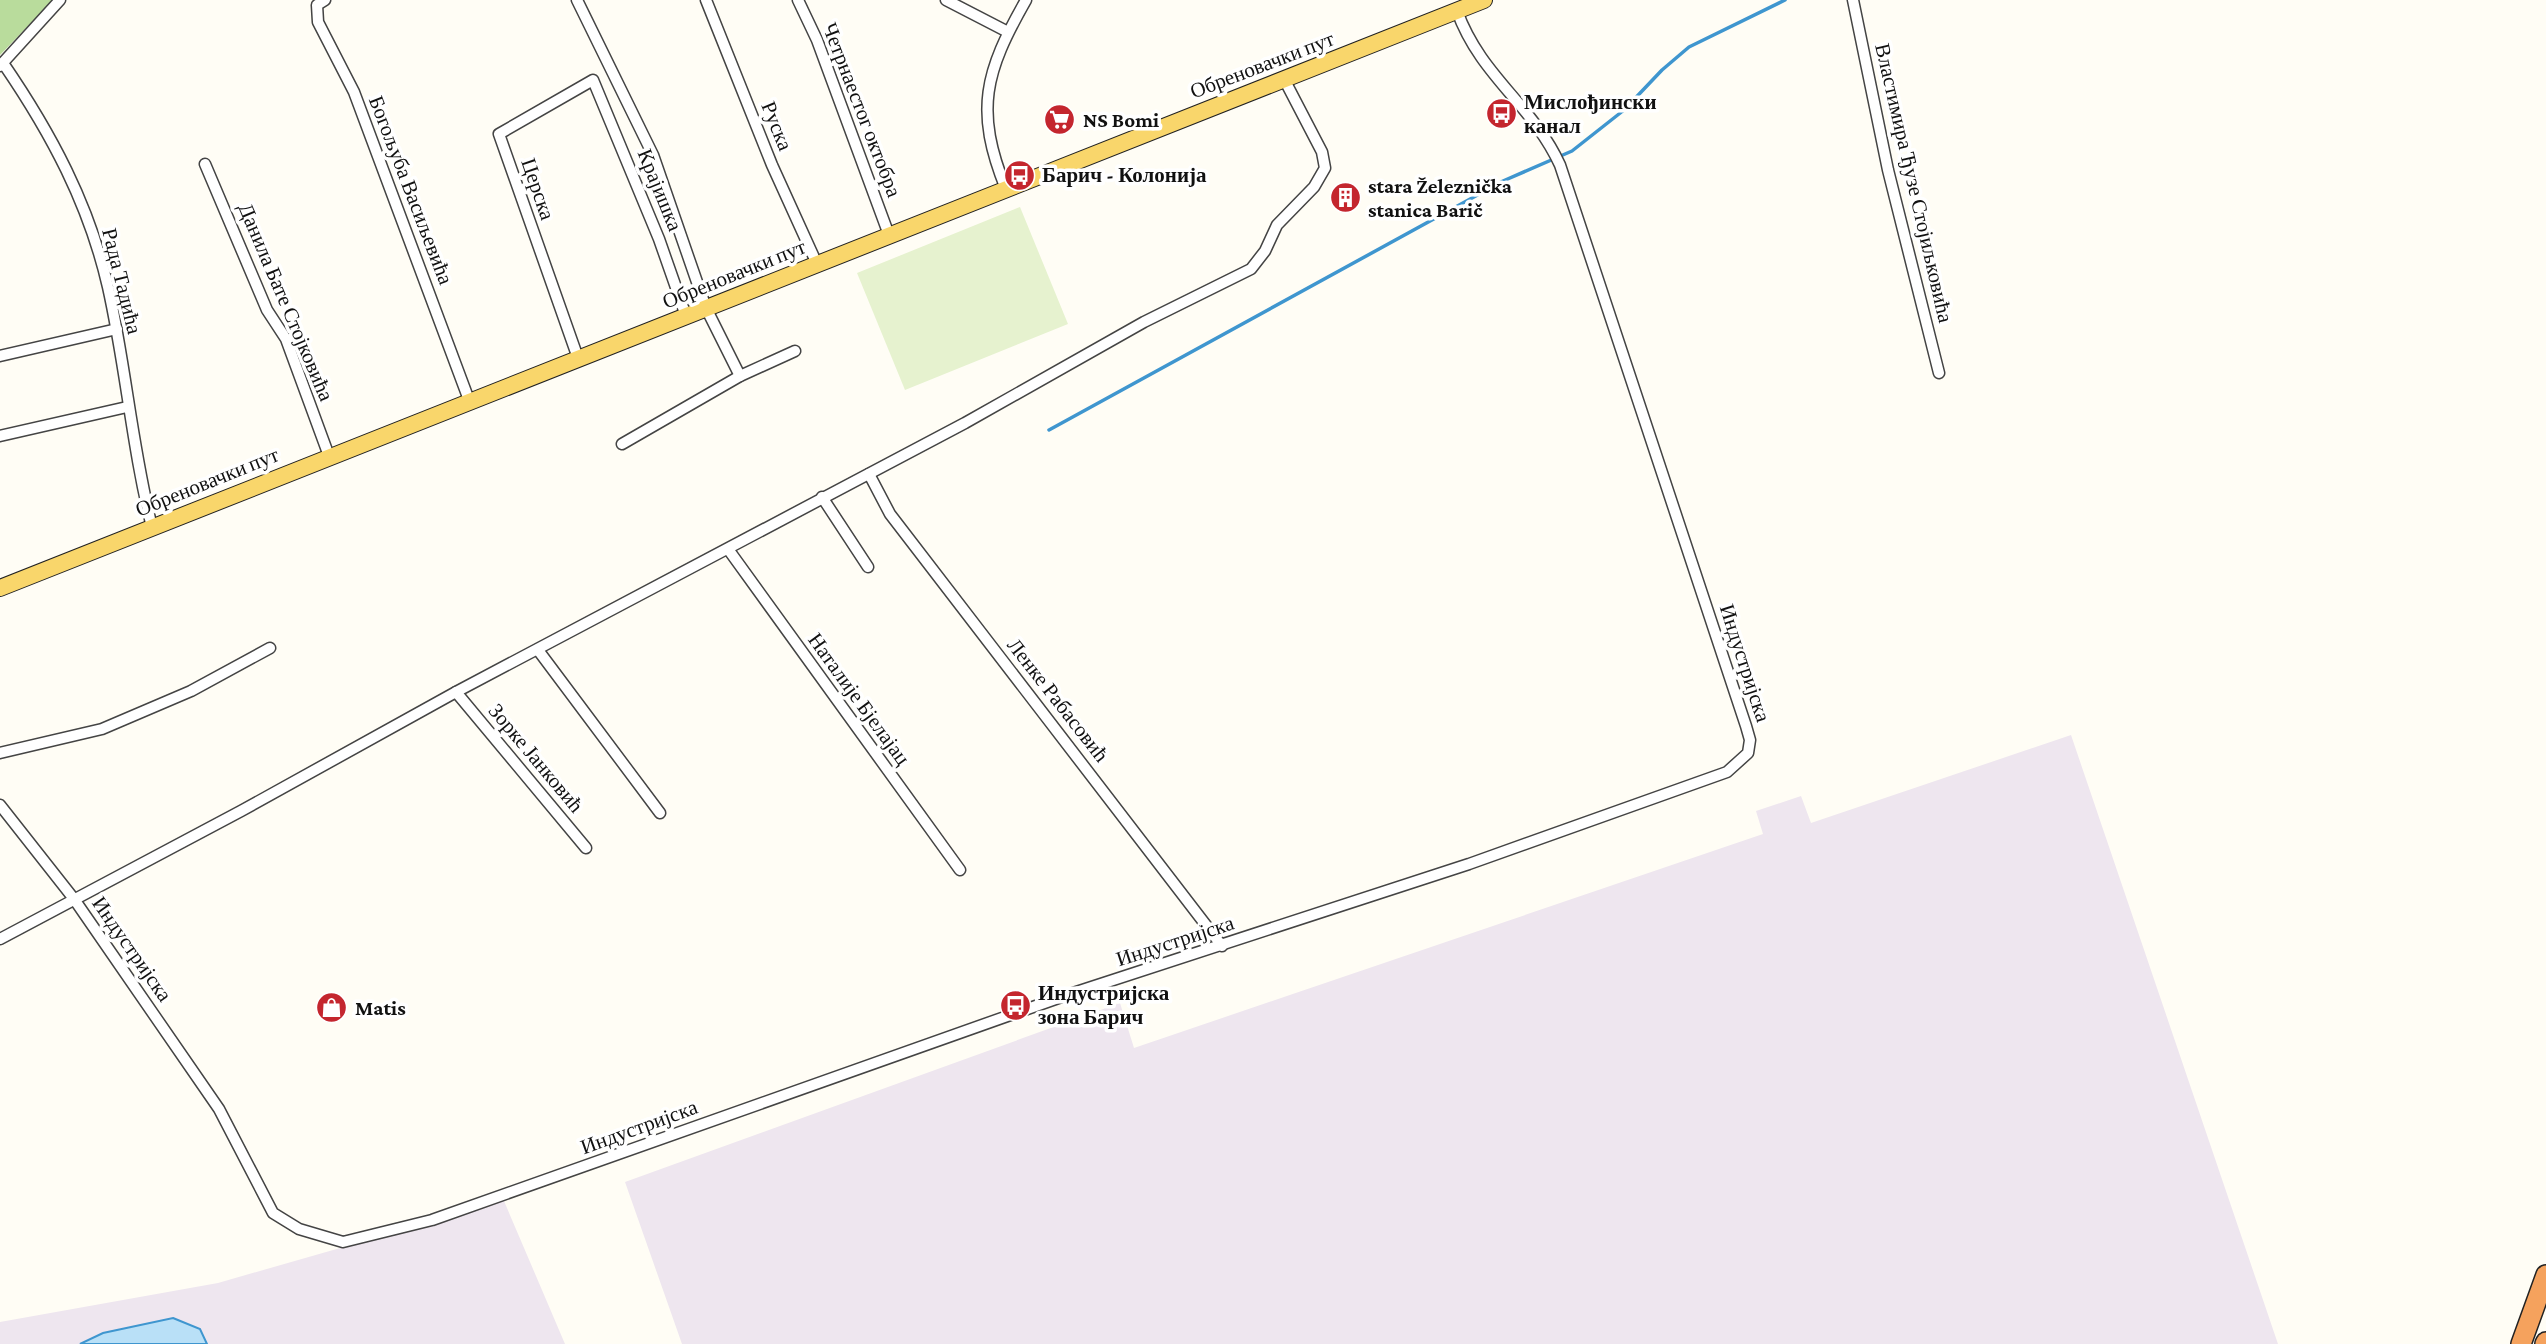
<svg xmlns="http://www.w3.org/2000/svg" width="2546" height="1344" font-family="'Crimson Pro',serif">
  <rect width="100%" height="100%" fill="#fffdf5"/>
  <g fill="#eee6ef">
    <polygon points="2071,735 2278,1344 682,1344 625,1182 1120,1003 1134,1048 1763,834 1756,811 1801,796 1811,823"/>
    <polygon points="504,1201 565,1344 0,1344 0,1322 218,1283"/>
  </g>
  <polygon fill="#b9dc9c" points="0,0 53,0 0,55"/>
  <polygon fill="#e6f2cf" points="1020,207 1068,324 905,390 857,273"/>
  <polygon fill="#b9e0f7" stroke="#3f96cf" stroke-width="2" points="173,1318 200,1329 207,1344 80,1344 103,1333"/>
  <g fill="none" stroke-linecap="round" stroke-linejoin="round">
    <polyline stroke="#3f96cf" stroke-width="3.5" points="1049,430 1503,181 1572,151 1624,110 1662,70 1689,47 1785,0"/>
    <defs>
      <g id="minor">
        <polyline points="325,0 317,5 318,22 354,92 469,400"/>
        <polyline points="577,0 653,155 706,308 740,376"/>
        <polyline points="706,0 772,165 817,264"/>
        <polyline points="798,0 817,40 889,235"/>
        <polyline points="946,0 1008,32"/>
        <polyline points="1853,0 1888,170 1939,373"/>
        <path d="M3 63C51 133 89 204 108 287 126 367 132 448 152 527"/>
        <polyline points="0,66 60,0"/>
        <polyline points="205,164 267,310 286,339 329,456"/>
        <path d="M1006 189C974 110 985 72 1026 0"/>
        <polyline points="0,356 117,329"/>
        <polyline points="578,358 499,134 593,80 659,239 686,316"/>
        <polyline points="0,436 127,407"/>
        <polyline points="622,444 740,376 795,351"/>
        <polyline points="869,474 890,514 1222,946"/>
        <polyline points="822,497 868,567"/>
        <polyline points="728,549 960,870"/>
        <polyline points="538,650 660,813"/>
        <polyline points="456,692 586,848"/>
        <polyline points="0,753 102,729 191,691 270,648"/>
        <path d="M0 805 74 899 219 1109 273 1213 299 1229 343 1242 432 1220 1064 996 1469 864 1727 772 1748 753 1750 740 1746 726 1560 165C1532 104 1481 77 1457 11"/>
        <polyline points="0,939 241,811 456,692 965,423 1144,322 1251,269 1265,251 1277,225 1314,187 1325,168 1322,152 1284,79"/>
      </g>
      <polyline id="primary" points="0,588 1484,0"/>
      <g id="motorway">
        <polyline points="2521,1344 2546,1275"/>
        <polyline points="2545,1344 2546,1342"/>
      </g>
    </defs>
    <use href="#minor" stroke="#444" stroke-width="13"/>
    <use href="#primary" stroke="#222" stroke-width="18"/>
    <use href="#motorway" stroke="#222" stroke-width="22"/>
    <use href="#minor" stroke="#fff" stroke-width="10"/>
    <use href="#primary" stroke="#f9d66b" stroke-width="16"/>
    <use href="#motorway" stroke="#f5a25d" stroke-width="19"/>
  </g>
  <defs>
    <symbol id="bus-disc" viewBox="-11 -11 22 22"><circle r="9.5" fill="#c4262e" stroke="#fff"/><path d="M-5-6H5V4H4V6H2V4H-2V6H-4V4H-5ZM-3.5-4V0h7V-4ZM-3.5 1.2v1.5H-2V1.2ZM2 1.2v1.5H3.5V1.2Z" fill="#fff"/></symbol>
    <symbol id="supermarket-disc" viewBox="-11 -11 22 22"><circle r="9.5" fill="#c4262e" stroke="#fff"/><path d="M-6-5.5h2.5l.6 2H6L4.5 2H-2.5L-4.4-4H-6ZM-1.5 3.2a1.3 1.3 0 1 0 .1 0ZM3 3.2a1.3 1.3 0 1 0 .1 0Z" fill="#fff"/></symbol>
    <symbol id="building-disc" viewBox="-11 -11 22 22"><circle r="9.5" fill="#c4262e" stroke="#fff"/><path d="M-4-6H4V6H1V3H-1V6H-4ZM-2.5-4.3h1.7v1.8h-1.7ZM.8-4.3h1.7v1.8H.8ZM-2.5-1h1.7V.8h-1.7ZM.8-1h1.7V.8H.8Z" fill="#fff"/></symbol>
    <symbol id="shop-disc" viewBox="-11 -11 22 22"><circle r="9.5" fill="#c4262e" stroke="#fff"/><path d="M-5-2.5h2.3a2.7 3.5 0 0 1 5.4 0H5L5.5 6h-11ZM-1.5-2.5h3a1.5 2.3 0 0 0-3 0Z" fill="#fff"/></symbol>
  </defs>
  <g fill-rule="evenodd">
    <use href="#bus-disc" x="1484" y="96" width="35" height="35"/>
    <use href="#supermarket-disc" x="1042" y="102" width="35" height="35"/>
    <use href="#bus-disc" x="1002" y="158" width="35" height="35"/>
    <use href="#building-disc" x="1328" y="180" width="35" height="35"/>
    <use href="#bus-disc" x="998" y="988" width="35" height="35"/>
    <use href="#shop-disc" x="314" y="990" width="35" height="35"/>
  </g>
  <g text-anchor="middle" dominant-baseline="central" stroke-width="7" stroke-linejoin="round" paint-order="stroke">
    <g font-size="21" fill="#111" stroke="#fff">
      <text transform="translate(1262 65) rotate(-21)">Обреновачки пут</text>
      <text transform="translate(862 110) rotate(69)">Четрнаестог октобра</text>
      <text transform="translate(777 126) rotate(68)">Руска</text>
      <text transform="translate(1914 183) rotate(77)">Властимира Ђузе Стојиљковића</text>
      <text transform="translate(538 189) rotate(71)">Церска</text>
      <text transform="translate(411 190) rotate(69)">Богољуба Васиљевића</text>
      <text transform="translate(660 190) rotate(68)">Крајишка</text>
      <text transform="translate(734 274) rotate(-22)">Обреновачки пут</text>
      <text transform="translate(122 281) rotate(76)">Рада Тадића</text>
      <text transform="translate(286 302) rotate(67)">Данила Бате Стојковића</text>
      <text transform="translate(207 482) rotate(-22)">Обреновачки пут</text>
      <text transform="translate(1745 663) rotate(72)">Индустријска</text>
      <text transform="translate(859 699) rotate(54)">Наталије Бјелајац</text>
      <text transform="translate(1058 700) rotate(52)">Ленке Рабасовић</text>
      <text transform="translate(536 758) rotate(50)">Зорке Јанковић</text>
      <text transform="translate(1175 941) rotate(-18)">Индустријска</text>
      <text transform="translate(132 949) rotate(55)">Индустријска</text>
      <text transform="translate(639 1127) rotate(-20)">Индустријска</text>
    </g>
    <g font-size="21" font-weight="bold" fill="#111" stroke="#fff" text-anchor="start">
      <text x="1524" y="102">Мислођински<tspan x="1524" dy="24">канал</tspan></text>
      <text x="1083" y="120">NS Bomi</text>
      <text x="1042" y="175">Барич - Колонија</text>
      <text x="1368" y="186">stara Železnička<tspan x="1368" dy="24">stanica Barič</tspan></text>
      <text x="1038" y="993">Индустријска<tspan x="1038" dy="24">зона Барич</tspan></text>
      <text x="355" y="1008">Matis</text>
    </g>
  </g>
</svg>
